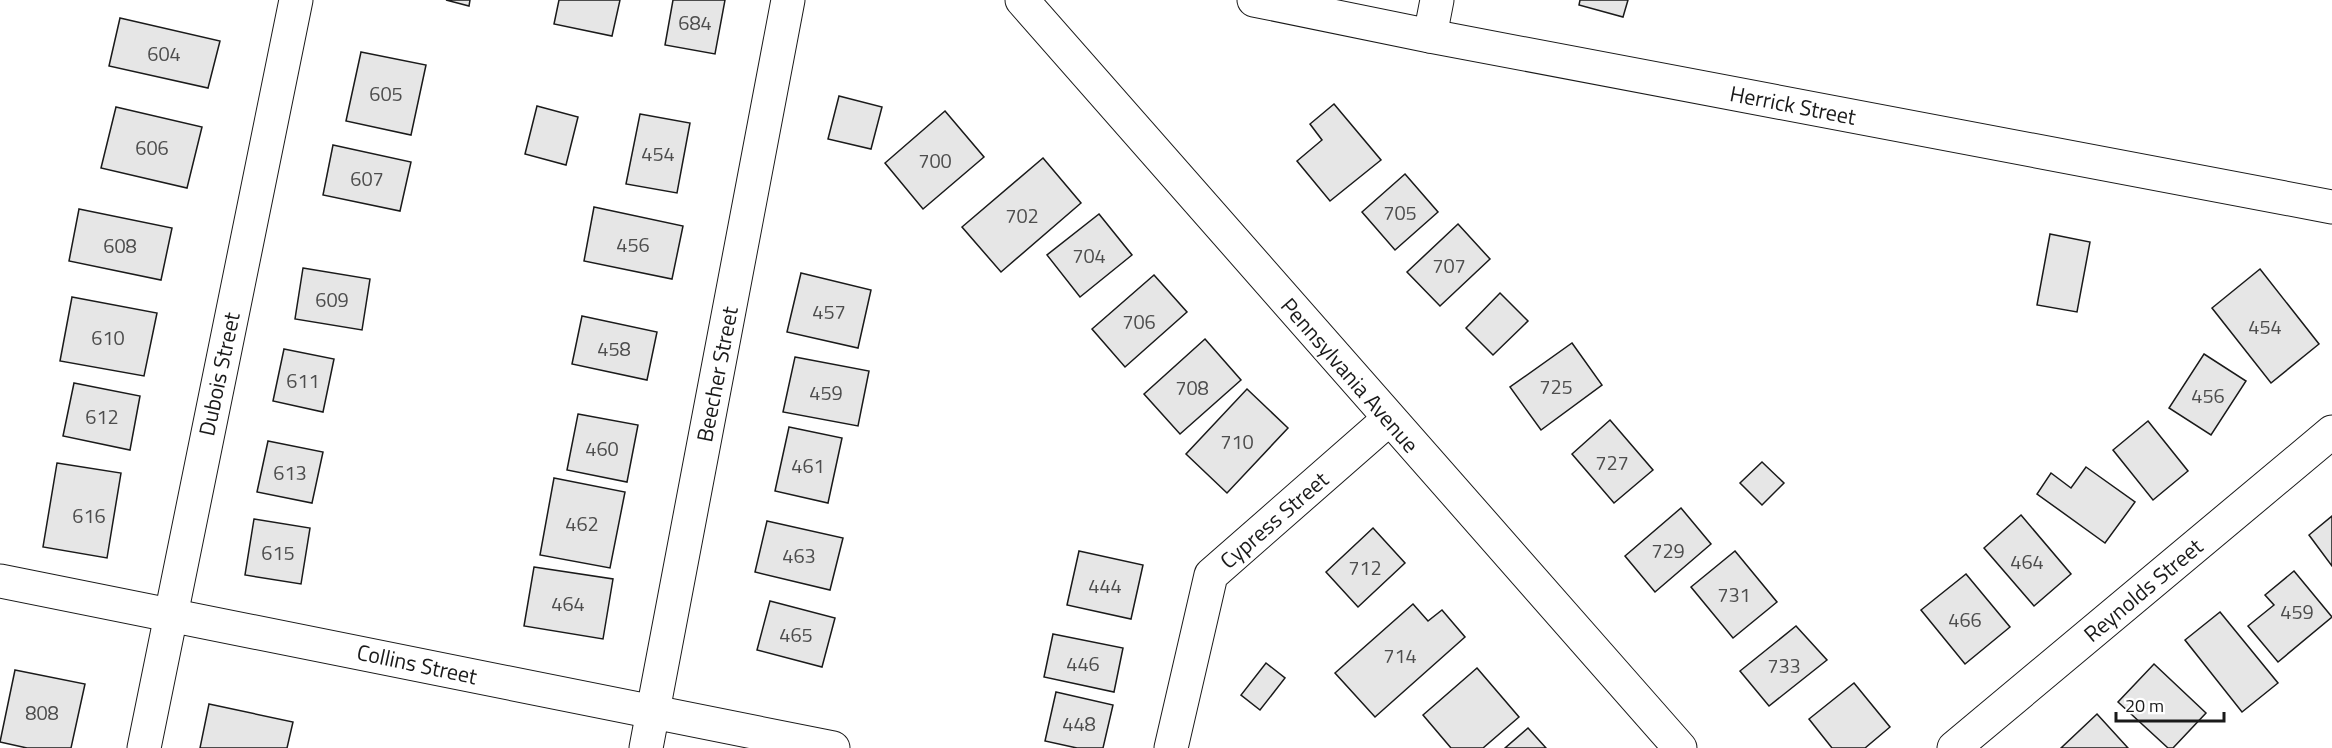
<svg xmlns="http://www.w3.org/2000/svg" width="2332" height="748" font-family="'Titillium Web',sans-serif">
  <rect width="100%" height="100%" fill="#fff"/>
  <g fill="#e6e6e6" stroke="#1a1a1a" stroke-width="1.5">
    <polygon points="446,0 470,0 469,6"/>
    <polygon points="559,0 620,0 612,36 554,24"/>
    <polygon points="673,0 725,0 715,54 665,45"/>
    <polygon points="1580,0 1628,0 1623,17 1579,5"/>
    <polygon points="120,18 220,41 208,88 109,66"/>
    <polygon points="361,52 426,65 411,135 346,121"/>
    <polygon points="839,96 882,107 871,149 828,139"/>
    <polygon points="1334,104 1381,160 1330,201 1297,161 1322,140 1310,124"/>
    <polygon points="537,106 578,117 566,165 525,154"/>
    <polygon points="116,107 202,127 187,188 101,168"/>
    <polygon points="945,111 984,157 923,209 885,163"/>
    <polygon points="640,114 690,123 677,193 626,184"/>
    <polygon points="333,145 411,162 400,211 323,195"/>
    <polygon points="1043,158 1081,203 1001,272 962,227"/>
    <polygon points="1405,174 1438,212 1395,250 1362,212"/>
    <polygon points="594,207 683,226 672,279 584,261"/>
    <polygon points="79,209 172,228 161,280 69,261"/>
    <polygon points="1099,214 1132,255 1080,297 1047,255"/>
    <polygon points="1458,224 1490,259 1440,306 1407,272"/>
    <polygon points="2050,234 2090,242 2077,312 2037,305"/>
    <polygon points="303,268 370,279 362,330 295,319"/>
    <polygon points="2260,269 2319,344 2271,383 2212,308"/>
    <polygon points="801,273 871,290 858,348 787,332"/>
    <polygon points="1154,275 1187,312 1125,367 1092,329"/>
    <polygon points="1500,293 1528,321 1493,355 1466,328"/>
    <polygon points="72,297 157,313 144,376 60,361"/>
    <polygon points="582,316 657,332 647,380 572,364"/>
    <polygon points="1205,339 1241,380 1180,434 1144,394"/>
    <polygon points="1572,343 1602,385 1541,430 1510,387"/>
    <polygon points="284,349 334,359 323,412 273,401"/>
    <polygon points="2204,354 2246,381 2211,435 2169,408"/>
    <polygon points="795,357 869,371 858,426 783,412"/>
    <polygon points="74,383 140,396 130,450 63,436"/>
    <polygon points="1247,389 1288,428 1227,493 1186,454"/>
    <polygon points="578,414 638,425 627,482 567,470"/>
    <polygon points="1610,420 1653,470 1614,503 1572,454"/>
    <polygon points="2148,421 2188,471 2153,500 2113,450"/>
    <polygon points="789,427 842,438 828,503 775,491"/>
    <polygon points="268,441 323,452 312,503 257,492"/>
    <polygon points="1762,462 1784,483 1762,505 1740,483"/>
    <polygon points="57,463 121,473 107,558 43,547"/>
    <polygon points="2086,467 2135,502 2105,543 2037,494 2051,473 2071,488"/>
    <polygon points="554,478 625,492 610,568 540,555"/>
    <polygon points="1681,508 1711,544 1655,592 1625,556"/>
    <polygon points="2021,515 2071,574 2034,606 1984,548"/>
    <polygon points="2332,516 2332,566 2309,535"/>
    <polygon points="254,519 310,528 301,584 245,575"/>
    <polygon points="767,521 843,538 830,590 755,572"/>
    <polygon points="1373,528 1405,563 1358,607 1326,572"/>
    <polygon points="1079,551 1143,565 1131,619 1067,605"/>
    <polygon points="1735,551 1777,602 1733,638 1691,587"/>
    <polygon points="534,567 613,579 603,639 524,626"/>
    <polygon points="2294,571 2332,617 2278,662 2248,626 2274,605 2265,595"/>
    <polygon points="1966,574 2010,627 1965,664 1921,610"/>
    <polygon points="770,601 835,618 822,667 757,650"/>
    <polygon points="1413,604 1428,621 1442,610 1465,637 1375,717 1335,673"/>
    <polygon points="2220,612 2278,683 2242,712 2185,640"/>
    <polygon points="1796,626 1827,660 1769,706 1740,671"/>
    <polygon points="1053,634 1123,648 1114,692 1044,677"/>
    <polygon points="1266,663 1285,678 1260,710 1241,695"/>
    <polygon points="2154,664 2206,713 2173,748 2168,748 2118,702"/>
    <polygon points="1477,668 1519,717 1483,748 1451,748 1423,715"/>
    <polygon points="15,670 85,684 71,748 27,748 0,742"/>
    <polygon points="1854,683 1890,727 1865,748 1832,748 1809,719"/>
    <polygon points="1056,692 1113,705 1103,748 1077,748 1045,741"/>
    <polygon points="209,704 293,722 287,748 200,748"/>
    <polygon points="2097,714 2128,748 2061,748"/>
    <polygon points="1528,728 1546,748 1505,748"/>
  </g>
  <g fill="none" stroke-linecap="round" stroke-linejoin="round">
    <defs>
      <g id="street">
        <polyline points="1254,0 1430,36 2332,207"/>
        <polyline points="1430,36 1437,0"/>
        <polyline points="0,581 833,748"/>
        <polyline points="144,748 296,0"/>
        <polyline points="646,748 788,0"/>
        <polyline points="1171,748 1211,575 1389,419"/>
        <polyline points="1954,748 2332,432"/>
      </g>
      <polyline id="secondary" points="1022,0 1680,748"/>
    </defs>
    <use href="#street" stroke="#1a1a1a" stroke-width="35"/>
    <use href="#secondary" stroke="#1a1a1a" stroke-width="35"/>
    <use href="#street" stroke="#fff" stroke-width="33"/>
    <use href="#secondary" stroke="#fff" stroke-width="33"/>
  </g>
  <g text-anchor="middle" dominant-baseline="central" stroke-width="4.5" stroke-linejoin="round" paint-order="stroke">
    <g font-size="20" fill="#4d4d4d">
      <text x="695" y="22">684</text>
      <text x="164" y="53">604</text>
      <text x="386" y="93">605</text>
      <text x="152" y="147">606</text>
      <text x="658" y="153">454</text>
      <text x="935" y="160">700</text>
      <text x="367" y="178">607</text>
      <text x="1400" y="212">705</text>
      <text x="1022" y="215">702</text>
      <text x="633" y="244">456</text>
      <text x="120" y="245">608</text>
      <text x="1089" y="255">704</text>
      <text x="1449" y="265">707</text>
      <text x="332" y="299">609</text>
      <text x="829" y="311">457</text>
      <text x="1139" y="321">706</text>
      <text x="2265" y="326">454</text>
      <text x="108" y="337">610</text>
      <text x="614" y="348">458</text>
      <text x="303" y="380">611</text>
      <text x="1556" y="386">725</text>
      <text x="1192" y="387">708</text>
      <text x="826" y="392">459</text>
      <text x="2208" y="395">456</text>
      <text x="102" y="416">612</text>
      <text x="1237" y="441">710</text>
      <text x="602" y="448">460</text>
      <text x="1612" y="462">727</text>
      <text x="808" y="465">461</text>
      <text x="290" y="472">613</text>
      <text x="89" y="515">616</text>
      <text x="582" y="523">462</text>
      <text x="1668" y="550">729</text>
      <text x="278" y="552">615</text>
      <text x="799" y="555">463</text>
      <text x="2027" y="561">464</text>
      <text x="1365" y="567">712</text>
      <text x="1105" y="585">444</text>
      <text x="1734" y="594">731</text>
      <text x="568" y="603">464</text>
      <text x="2297" y="611">459</text>
      <text x="1965" y="619">466</text>
      <text x="796" y="634">465</text>
      <text x="1400" y="655">714</text>
      <text x="1083" y="663">446</text>
      <text x="1784" y="665">733</text>
      <text x="42" y="712">808</text>
      <text x="1079" y="723">448</text>
    </g>
    <g font-size="22" fill="#1a1a1a" stroke="#fff">
      <text transform="translate(1793 105) rotate(11)">Herrick Street</text>
      <text transform="translate(219 374) rotate(-78)">Dubois Street</text>
      <text transform="translate(717 374) rotate(-79)">Beecher Street</text>
      <text transform="translate(1350 375) rotate(49)">Pennsylvania Avenue</text>
      <text transform="translate(1274 520) rotate(-41)">Cypress Street</text>
      <text transform="translate(2143 590) rotate(-40)">Reynolds Street</text>
      <text transform="translate(417 664) rotate(12)">Collins Street</text>
    </g>
  </g>
  <path d="M2116 712v9h108v-9" fill="none" stroke="#1a1a1a" stroke-width="3"/>
  <text x="2125" y="712" font-size="18" fill="#1a1a1a" stroke="#ffffff" stroke-width="4.5" paint-order="stroke">20 m</text>
</svg>
